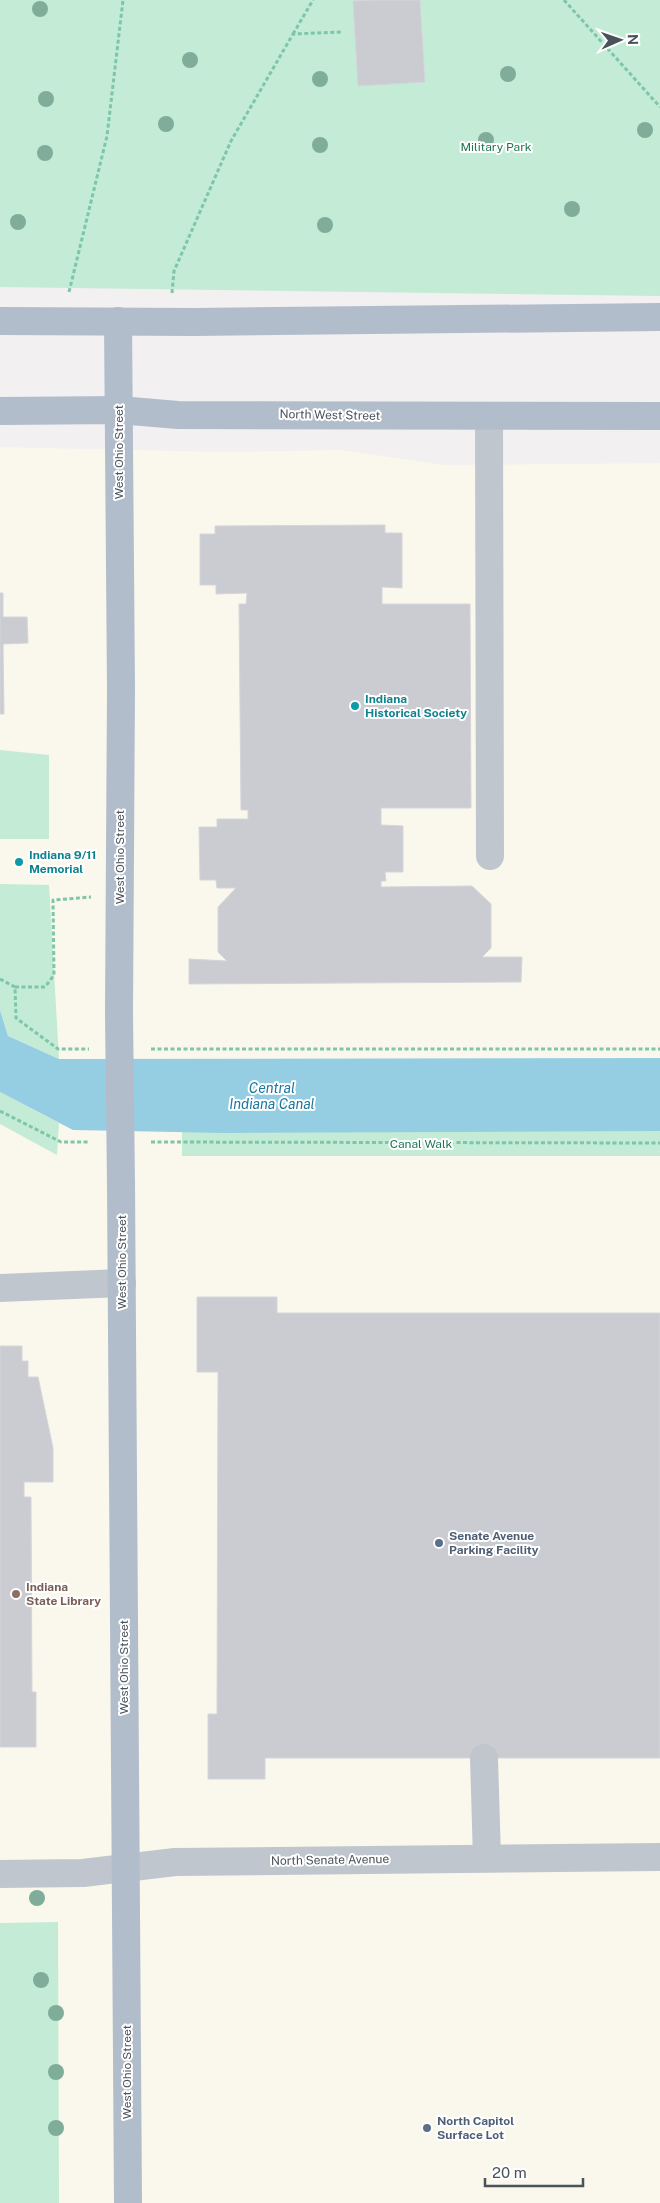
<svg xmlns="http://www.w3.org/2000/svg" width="660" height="2203" font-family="'Public Sans',sans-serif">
  <rect width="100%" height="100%" fill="#f2f0f0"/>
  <polygon fill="#faf7ec" points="0,447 220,452 341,450 445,465 660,463 660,2203 0,2203"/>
  <g fill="#c3ebd5">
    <polygon points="0,0 660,0 660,296 0,287"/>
    <polygon points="0,750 49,755 49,839 0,839"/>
    <polygon points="0,884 49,885 59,1059 8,1036 0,1010"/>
    <polygon points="0,1092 59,1123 57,1155 0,1124"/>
    <polygon points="660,1131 660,1156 182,1156 182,1132"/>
    <polygon points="58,1922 59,2203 0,2203 0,1923"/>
  </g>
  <polygon fill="#95cde3" points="0,1010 8,1036 59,1059 660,1058 660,1131 225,1133 73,1130 0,1092"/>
  <g fill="#cbccd2" stroke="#d4d6db">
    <polygon points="371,0 420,0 425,82 358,86 353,1"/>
    <polygon points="385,525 385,533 402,533 402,588 382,587 382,604 470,604 471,808 381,808 381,825 403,826 403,872 385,872 386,881 381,881 381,887 472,886 491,904 491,948 482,957 522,957 521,982 189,984 189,959 227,961 218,952 218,907 236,888 217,888 216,880 200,880 199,827 217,827 217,819 248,819 248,810 241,810 239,604 246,604 247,593 216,594 216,585 200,585 200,534 215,534 215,526"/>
    <polygon points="0,593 3,593 3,617 27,617 28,643 3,644 4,714 0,714"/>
    <polygon points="197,1297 277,1297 277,1313 660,1313 660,1758 265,1758 265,1779 208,1779 208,1714 217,1714 218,1372 197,1372"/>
    <polygon points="0,1346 22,1346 22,1361 28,1361 28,1377 38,1377 53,1448 53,1482 24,1482 24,1497 31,1497 32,1692 36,1692 36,1747 0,1747"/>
  </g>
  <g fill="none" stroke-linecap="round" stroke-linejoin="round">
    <g stroke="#7ec6a8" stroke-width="3" stroke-dasharray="4 2.5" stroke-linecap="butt">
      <polyline points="564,0 660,107"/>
      <polyline points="293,34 313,0"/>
      <polyline points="69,292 107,136 123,0"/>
      <polyline points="172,293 174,271 231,141 293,34 342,32"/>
      <polyline points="0,979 15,987 16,1018 58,1049 89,1049"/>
      <polyline points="15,987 45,987 54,975 53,900 91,897"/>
      <polyline points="151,1049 660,1049"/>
      <polyline points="0,1111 61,1142 89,1142"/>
      <polyline points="151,1142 660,1143"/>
    </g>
    <g stroke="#c0c6cd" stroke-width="28">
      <polyline points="489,417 490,856"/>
      <polyline points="0,1288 122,1283"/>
      <polyline points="484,1758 487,1858"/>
      <polyline points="0,1874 83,1873 175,1862 660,1857"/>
    </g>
    <g stroke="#b2bdcc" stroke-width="28">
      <polyline points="0,321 195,322 660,317"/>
      <polyline points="118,321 121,689 119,1014"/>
      <polyline points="0,411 119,410 178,415 660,416"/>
      <polyline points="121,1185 128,2203"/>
    </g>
    <polyline stroke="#b2bdcc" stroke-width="28" points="119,1014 121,1185"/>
  </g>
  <g fill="#7fad99">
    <circle cx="40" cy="9" r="8"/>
    <circle cx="190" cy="60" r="8"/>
    <circle cx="508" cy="74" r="8"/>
    <circle cx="320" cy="79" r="8"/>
    <circle cx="46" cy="99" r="8"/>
    <circle cx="166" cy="124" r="8"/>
    <circle cx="645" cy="130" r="8"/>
    <circle cx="486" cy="140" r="8"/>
    <circle cx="320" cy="145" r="8"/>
    <circle cx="45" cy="153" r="8"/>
    <circle cx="572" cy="209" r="8"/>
    <circle cx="18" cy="222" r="8"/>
    <circle cx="325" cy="225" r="8"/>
    <circle cx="37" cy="1898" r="8"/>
    <circle cx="41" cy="1980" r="8"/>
    <circle cx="56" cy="2013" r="8"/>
    <circle cx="56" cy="2072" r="8"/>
    <circle cx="56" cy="2128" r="8"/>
  </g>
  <g fill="#0f9aa8" stroke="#fff" stroke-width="2">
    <circle cx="355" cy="706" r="5"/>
    <circle cx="19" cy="862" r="5"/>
  </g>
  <g fill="#5c6f8a" stroke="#fff" stroke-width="2">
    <circle cx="439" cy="1543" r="5"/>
    <circle cx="427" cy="2128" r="5"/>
  </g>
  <circle fill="#8d6e63" stroke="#fff" stroke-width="2" cx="16" cy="1594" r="5"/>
  <g text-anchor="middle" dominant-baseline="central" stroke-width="4" stroke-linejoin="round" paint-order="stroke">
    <g font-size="12" fill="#217652" stroke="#fff">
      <text x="496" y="147">Military Park</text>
      <text x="421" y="1144">Canal Walk</text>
    </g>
    <g font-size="12" fill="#4a525b" stroke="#fff">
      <text transform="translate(330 415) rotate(1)">North West Street</text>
      <text transform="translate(119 452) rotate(-90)">West Ohio Street</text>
      <text transform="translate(120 857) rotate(-90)">West Ohio Street</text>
      <text transform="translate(122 1262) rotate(-90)">West Ohio Street</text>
      <text transform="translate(124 1667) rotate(-90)">West Ohio Street</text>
      <text transform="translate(330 1860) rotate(-1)">North Senate Avenue</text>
      <text transform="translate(127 2072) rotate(-90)">West Ohio Street</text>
    </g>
    <g font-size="12" font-weight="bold" fill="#0d838f" stroke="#fff" text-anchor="start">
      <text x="365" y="699">Indiana<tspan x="365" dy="14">Historical Society</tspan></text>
      <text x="29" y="855">Indiana 9/11<tspan x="29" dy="14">Memorial</tspan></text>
    </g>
    <g font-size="12" font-weight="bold" fill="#4e5e75" stroke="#fff" text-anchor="start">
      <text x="449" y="1536">Senate Avenue<tspan x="449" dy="14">Parking Facility</tspan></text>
      <text x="437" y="2121">North Capitol<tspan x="437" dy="14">Surface Lot</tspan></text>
    </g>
    <g font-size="12" font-weight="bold" fill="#785e54" stroke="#fff" text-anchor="start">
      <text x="26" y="1587">Indiana<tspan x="26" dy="14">State Library</tspan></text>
    </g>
    <g font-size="14" font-style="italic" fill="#1b799d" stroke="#fff">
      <text x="272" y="1088">Central<tspan x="272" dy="16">Indiana Canal</tspan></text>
    </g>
  </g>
  <g transform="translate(620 40) rotate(88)" stroke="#ffffff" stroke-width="4" paint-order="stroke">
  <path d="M0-4L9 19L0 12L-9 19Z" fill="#4a525b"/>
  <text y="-8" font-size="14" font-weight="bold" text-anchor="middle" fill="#4a525b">N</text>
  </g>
  <path d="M485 2178v8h98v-8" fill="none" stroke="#4a525b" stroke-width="2.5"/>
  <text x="492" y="2178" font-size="15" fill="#4a525b" stroke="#ffffff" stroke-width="4" paint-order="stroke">20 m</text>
</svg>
